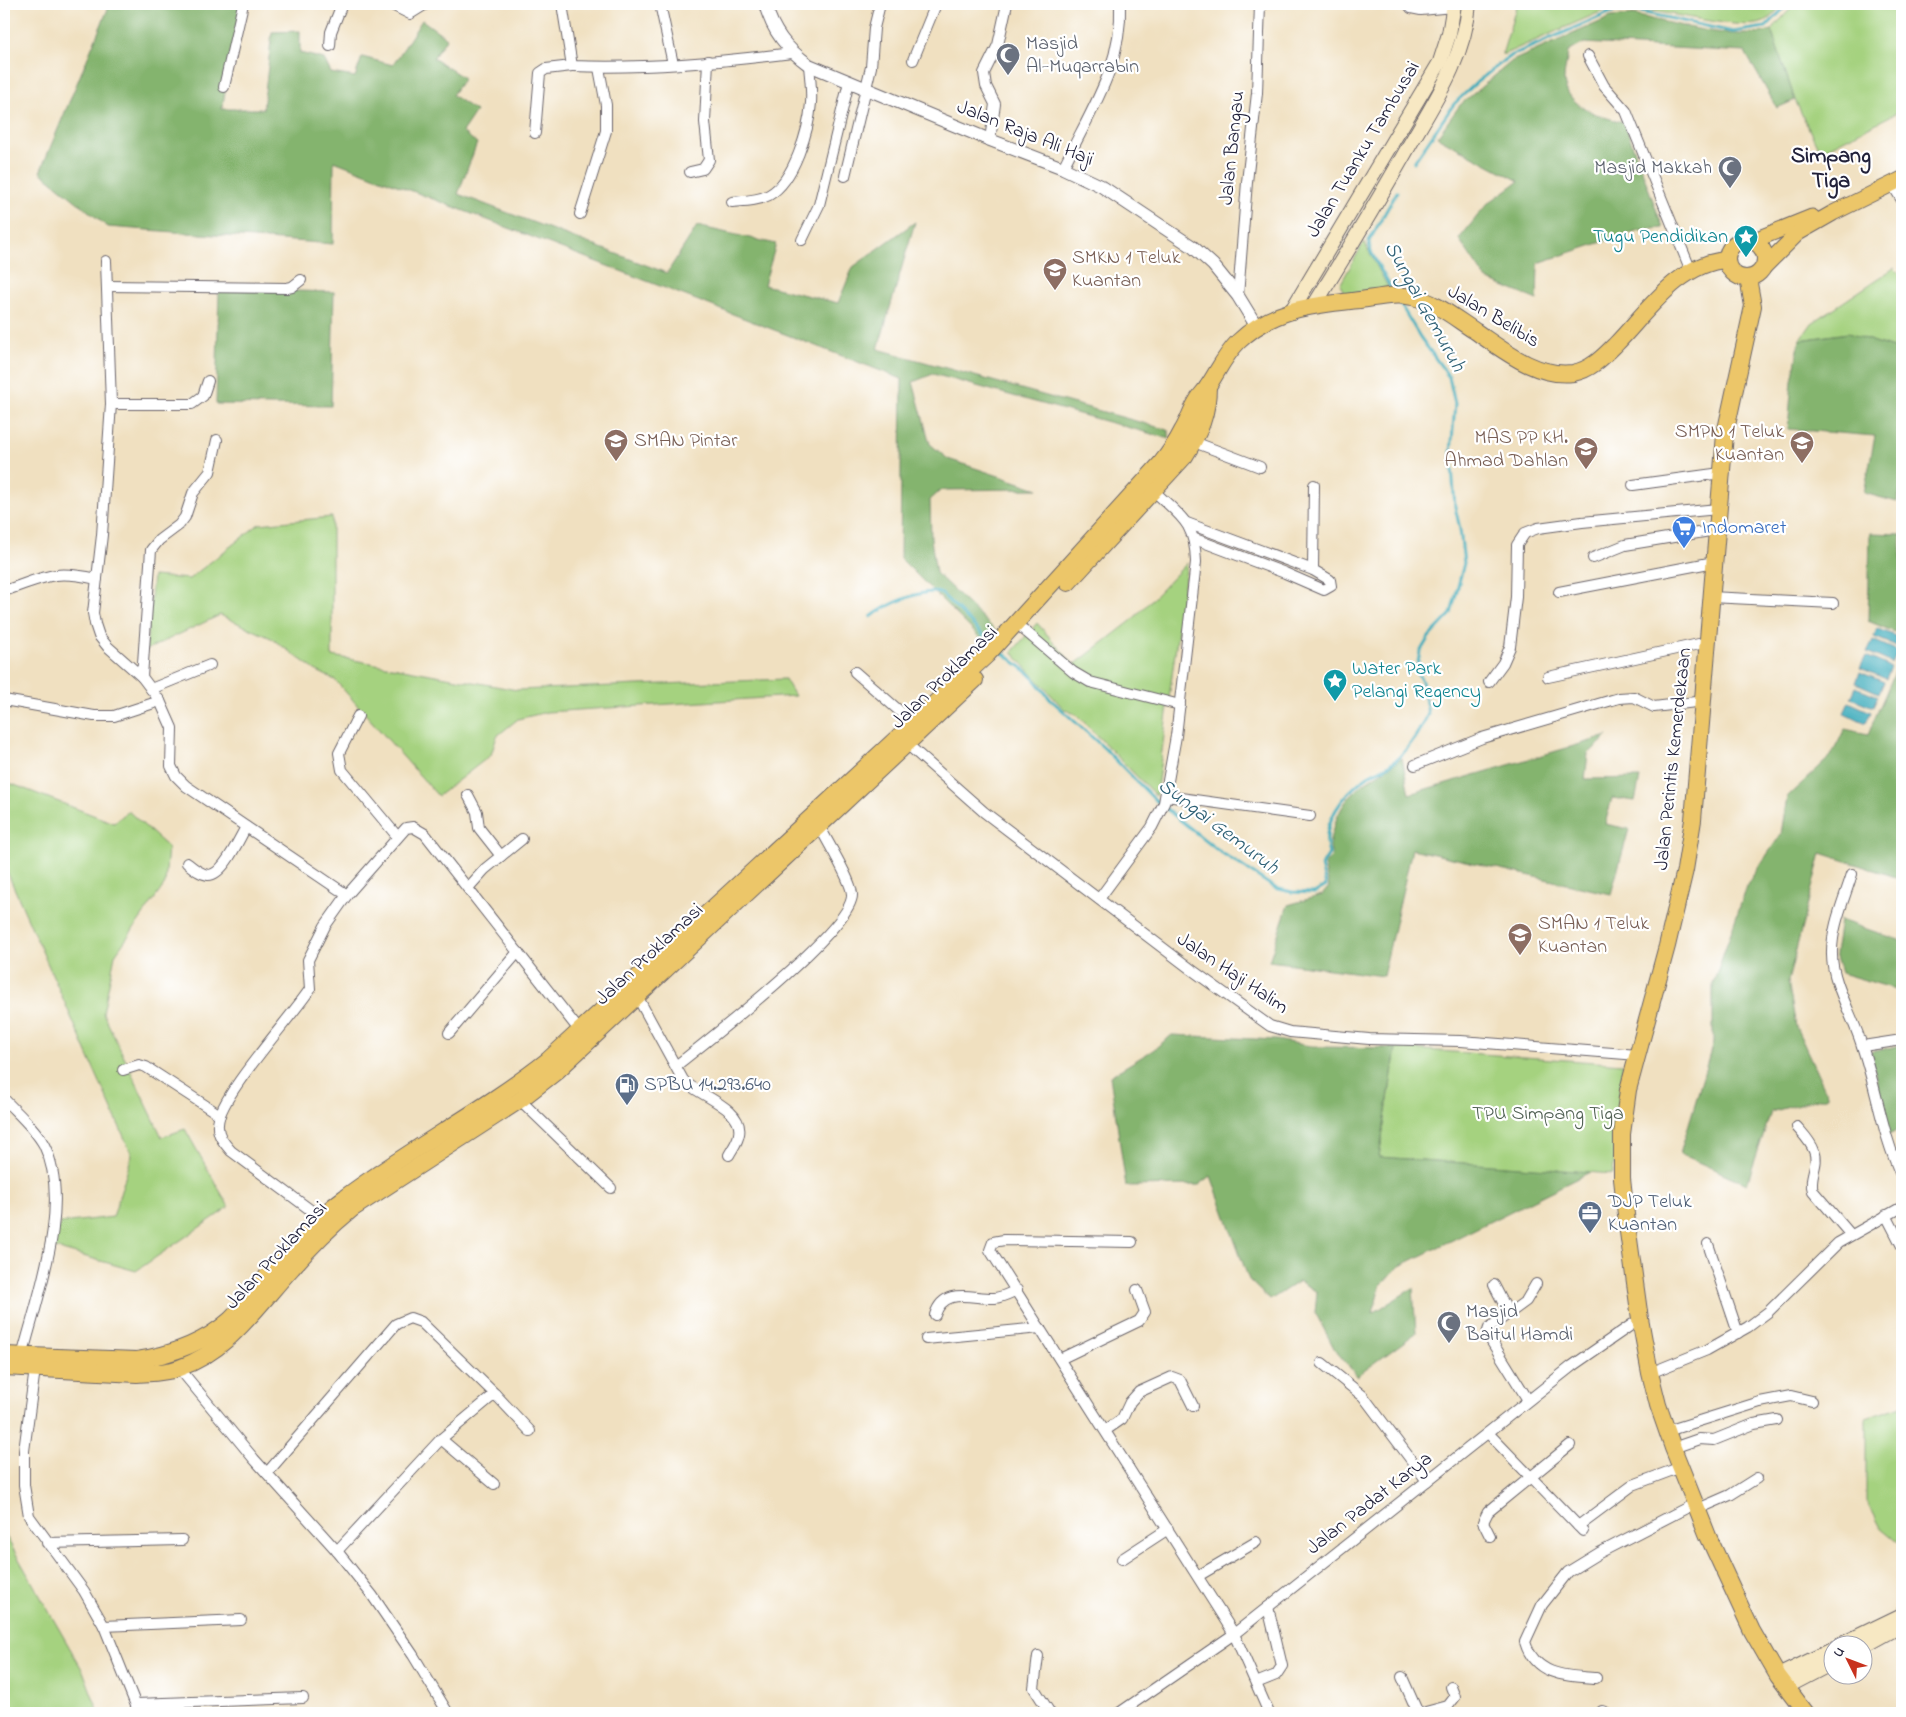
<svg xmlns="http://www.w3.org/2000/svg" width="1906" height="1717" font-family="'Indie Flower',sans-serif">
  <rect width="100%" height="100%" fill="#fff"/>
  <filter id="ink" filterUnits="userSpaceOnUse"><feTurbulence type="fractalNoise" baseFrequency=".02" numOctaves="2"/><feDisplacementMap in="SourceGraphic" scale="10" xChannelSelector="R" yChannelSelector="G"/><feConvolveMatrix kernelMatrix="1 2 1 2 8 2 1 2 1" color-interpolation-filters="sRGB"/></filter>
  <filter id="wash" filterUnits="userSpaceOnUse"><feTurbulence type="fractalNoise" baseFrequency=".0096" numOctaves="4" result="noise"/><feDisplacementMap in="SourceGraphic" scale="20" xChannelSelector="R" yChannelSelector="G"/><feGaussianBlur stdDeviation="1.12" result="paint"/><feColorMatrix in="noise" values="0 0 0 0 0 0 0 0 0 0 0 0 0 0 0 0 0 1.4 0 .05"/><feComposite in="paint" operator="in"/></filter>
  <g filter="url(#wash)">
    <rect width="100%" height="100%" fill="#f0e0c0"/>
    <g fill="#a5d27f" stroke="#647a5d">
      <path d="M1517 4H1784C1778 9 1771 18 1764 22 1741 33 1647 6 1614 6L1502 55Z"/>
      <polygon points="1795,4 1902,4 1902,110 1820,152 1795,100 1771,30"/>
      <polygon points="1364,242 1389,289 1345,294 1340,285"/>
      <polygon points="1894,268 1902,276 1902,351 1848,333 1800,340 1812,323"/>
      <polygon points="332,517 332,656 517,690 785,679 795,696 547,712 518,719 497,736 491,755 438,796 335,680 315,670 271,638 220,615 146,650 153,576 189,579 259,524"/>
      <polygon points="1187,563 1156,796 1077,715 1064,709 1012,652 1037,623 1074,665 1131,621"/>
      <polygon points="4,781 114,823 128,811 168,847 165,884 115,955 103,1013 162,1137 185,1129 229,1207 136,1271 48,1246 61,1223 113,1217 132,1155 4,865"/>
      <polygon points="1396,1048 1623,1064 1613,1174 1379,1157"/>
      <polygon points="1902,1406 1902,1546 1880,1528 1866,1501 1866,1418"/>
      <polygon points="4,1533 83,1671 99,1713 4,1713"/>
    </g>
    <g fill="#84b46e" stroke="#536b54">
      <polygon points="110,4 241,4 222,109 263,109 272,32 300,31 300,53 324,59 331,73 355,77 362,57 393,65 422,20 447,38 433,58 464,78 452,95 476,111 462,132 477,143 458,194 667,273 697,226 776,244 764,285 838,303 853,267 915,222 878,349 1168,430 1170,439 933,374 913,382 930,444 948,459 1038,489 941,490 930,500 931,539 936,573 998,633 984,642 900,558 902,379 334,161 333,244 108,227 40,172"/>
      <path d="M1633 15C1670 22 1737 43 1771 30L1795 100 1777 108 1745 52 1584 43 1568 52C1567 61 1564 71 1564 80 1566 107 1603 118 1624 122L1663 228 1639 230 1538 263 1537 300 1486 279 1459 239 1487 204 1519 181 1437 137 1460 105 1512 61 1611 17Z"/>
      <polygon points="219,289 334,292 331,406 216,404"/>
      <polygon points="1848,333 1902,351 1902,484 1897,502 1864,493 1875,436 1788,429 1792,381 1800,340"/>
      <polygon points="1870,533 1901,534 1902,635 1868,621"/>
      <polygon points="1902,656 1902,879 1821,853 1788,981 1796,1027 1828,1096 1771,1112 1747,1184 1680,1154 1713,1043 1713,984 1748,883 1781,834 1787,797 1831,756 1845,729 1868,734"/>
      <path d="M1608 736 1588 754 1585 779 1640 778 1635 801 1612 798 1605 824 1629 829 1611 894 1412 849 1383 976 1269 961 1288 905 1322 895 1329 887 1324 865 1332 856C1328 842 1330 839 1334 826 1347 786 1371 781 1402 758L1409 794Z"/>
      <polygon points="1840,920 1902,941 1902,991 1841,973 1835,954"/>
      <polygon points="1172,1035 1276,1040 1316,1047 1396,1048 1379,1157 1590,1172 1398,1267 1380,1286 1373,1313 1413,1288 1416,1333 1357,1376 1335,1350 1315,1312 1317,1292 1299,1281 1270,1300 1249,1280 1211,1176 1199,1185 1126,1186 1110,1076 1153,1050"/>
      <polygon points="1902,1045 1902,1128 1887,1135 1871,1052"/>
    </g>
    <g fill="#3dacbb" stroke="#30677b">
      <polygon points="1877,628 1902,639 1899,647 1874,637"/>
      <polygon points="1873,640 1898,651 1892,663 1867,652"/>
      <polygon points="1866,656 1891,667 1886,679 1860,668"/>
      <polygon points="1860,672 1884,682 1879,693 1856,683"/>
      <polygon points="1856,687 1878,696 1873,707 1851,698"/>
      <polygon points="1849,702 1871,712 1866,723 1844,713"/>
    </g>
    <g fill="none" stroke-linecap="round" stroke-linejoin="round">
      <g stroke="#3dacbb" stroke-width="3">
        <polyline points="1414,162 1454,104 1477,82 1510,56 1611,12 1632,10 1733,32 1766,27 1788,4"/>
        <polyline points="1392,290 1371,252 1369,241 1397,192"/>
        <path d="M871 617C884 606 926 586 942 594L991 643"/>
        <path d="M999 650 1030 674 1050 699 1105 749 1153 798 1216 849 1275 888 1292 892 1314 893 1326 886 1321 866 1329 854C1319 824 1344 793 1368 776 1376 771 1387 768 1395 761 1408 750 1420 730 1428 714L1422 681 1416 671 1420 652 1429 637 1451 614 1464 563 1460 529 1455 507 1451 453 1455 404 1449 377 1420 337 1399 302"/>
      </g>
    </g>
  </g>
  <g filter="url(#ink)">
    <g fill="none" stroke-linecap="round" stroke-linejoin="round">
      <defs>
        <g id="minor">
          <polyline points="390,4 410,14 426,4"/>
          <path d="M562 4 572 66C645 69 719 62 792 53"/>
          <polyline points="660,4 673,64"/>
          <polyline points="1408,4 1411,8 1421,10 1453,7"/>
          <polyline points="330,46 331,32 342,4"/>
          <polyline points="1588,56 1604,86 1626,111 1691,271"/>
          <polyline points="913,60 936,4"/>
          <polyline points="224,87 243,4"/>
          <polyline points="535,133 540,73 546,69 572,66"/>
          <polyline points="990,140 995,104 986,86 984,73 998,45 1007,4"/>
          <path d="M1063 168C1089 113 1123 66 1120 4"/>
          <polyline points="690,172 703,169 709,160 705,122 708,61"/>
          <polyline points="845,176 871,67 874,28 880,4"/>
          <polyline points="1892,184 1902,200"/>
          <path d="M732 202C744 201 758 201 769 195 794 181 809 130 811 103 812 91 810 78 809 65"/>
          <polyline points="580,214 606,131 606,105 599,68"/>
          <polyline points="802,240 819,205 849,82"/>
          <polyline points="106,261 111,404 102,535 93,613 95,624 99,636 107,646 142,677 160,701 172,728 171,766 176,776 186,786 347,895"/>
          <polyline points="107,286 287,288 292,287 301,280"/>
          <polyline points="1238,296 1247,182 1257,93 1260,4"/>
          <polyline points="111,404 192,404 203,396 208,381"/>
          <polyline points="1194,442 1260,467"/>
          <polyline points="1633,485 1721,473"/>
          <polyline points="1187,523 1313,570 1330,580 1331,586 1324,590 1285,573 1195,539"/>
          <polyline points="1593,558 1625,545 1716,530"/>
          <polyline points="1313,570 1314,485"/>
          <path d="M4 591C46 577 51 569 97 579"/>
          <polyline points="1559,592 1714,562"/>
          <polyline points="1710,597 1833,603"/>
          <polyline points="1024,630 1073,672 1090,682 1180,705"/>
          <polyline points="855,672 912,722"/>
          <polyline points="142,677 151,550 159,540 179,525 185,517 193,493 210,472 217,440"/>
          <polyline points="1548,677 1708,642"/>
          <polyline points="1489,682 1503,663 1510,647 1516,597 1517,545 1525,533 1538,528 1582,522 1718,509"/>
          <polyline points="151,689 210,665"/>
          <polyline points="4,700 94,716 114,716 160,701"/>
          <polyline points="358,716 339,753 342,770 397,836"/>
          <polyline points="907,744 984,812 1192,970 1270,1026 1290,1032 1369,1039 1461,1041 1638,1055"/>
          <polyline points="1415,765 1482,738 1619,698 1634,697 1654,707 1704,701"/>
          <polyline points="468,795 477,812 479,828 501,856"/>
          <polyline points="1166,796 1310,816"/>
          <path d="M187 863C193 868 200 874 208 875 223 876 239 839 246 827"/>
          <path d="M1852 874C1844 900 1831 928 1832 955 1832 983 1854 1018 1862 1046 1877 1090 1882 1135 1902 1177"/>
          <polyline points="468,888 485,869 522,839"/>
          <path d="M1099 899 1152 827 1164 803 1176 736 1196 562C1195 522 1181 517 1154 491"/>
          <path d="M637 996 683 1080C697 1095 744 1108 739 1134 738 1142 732 1149 729 1155"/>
          <polyline points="449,1033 518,952"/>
          <polyline points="1863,1046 1902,1040"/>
          <path d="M677 1065C707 1041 855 927 852 894 851 879 826 840 819 825"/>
          <polyline points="123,1070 139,1065 146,1067 220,1115"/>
          <path d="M4 1099C17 1113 35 1128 44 1145 73 1203 37 1297 22 1357"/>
          <polyline points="520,1100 611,1188"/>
          <path d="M1797 1127C1803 1134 1811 1142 1814 1151 1820 1164 1808 1177 1813 1191L1851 1235"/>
          <polyline points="1886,1215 1902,1246"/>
          <path d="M320 1217 231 1151C224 1143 217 1135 218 1124 219 1096 292 1017 310 989L308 960 325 926 347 895 406 828 413 827 425 834 579 1030"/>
          <polyline points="1132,1242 1004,1240 993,1242 990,1250 1234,1634 1269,1713"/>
          <polyline points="1708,1244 1738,1333"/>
          <polyline points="1494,1285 1509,1314"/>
          <path d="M935 1315C944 1286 972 1299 995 1298 1003 1297 1010 1293 1017 1290"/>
          <polyline points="926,1339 1040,1328"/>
          <polyline points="1060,1359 1139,1321 1145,1312 1137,1290"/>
          <polyline points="1322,1363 1363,1396 1427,1481"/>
          <polyline points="179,1368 254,1459 337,1551 372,1595 413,1655 448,1713"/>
          <polyline points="35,1369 24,1451 24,1485 29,1516 84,1591 104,1626 139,1713"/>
          <polyline points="1650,1373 1707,1350 1748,1327 1768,1312 1838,1243 1902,1207"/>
          <polyline points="1528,1400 1487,1334 1489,1328 1526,1301 1536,1284"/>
          <polyline points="1106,1430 1122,1419 1130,1402 1139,1392 1172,1377 1180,1380 1193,1406"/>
          <polyline points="1667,1431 1760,1402 1791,1396 1812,1401"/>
          <polyline points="1488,1433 1583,1531"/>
          <polyline points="441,1439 494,1484"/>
          <polyline points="1673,1448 1699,1439 1714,1440 1754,1424 1777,1420"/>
          <polyline points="267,1473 396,1324 410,1318 421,1322 495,1394 530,1431"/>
          <polyline points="1698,1509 1730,1495 1757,1478"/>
          <polyline points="1578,1526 1633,1485 1681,1467"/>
          <polyline points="1490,1536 1483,1522 1488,1512 1570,1445"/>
          <polyline points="47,1543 182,1540"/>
          <polyline points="337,1551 441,1439 495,1394"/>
          <polyline points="1122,1559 1168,1529"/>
          <polyline points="1198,1576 1256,1542"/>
          <polyline points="104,1626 241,1620"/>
          <polyline points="1038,1656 1034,1688 1050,1713"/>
          <polyline points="1402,1677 1418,1713"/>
          <path d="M1596 1678C1566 1676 1535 1676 1525 1642L1542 1605 1568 1572 1599 1553 1696 1503"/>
          <polyline points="1256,1683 1276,1675 1282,1666 1268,1607"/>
          <polyline points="136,1704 303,1698"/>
          <polyline points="1602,1711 1607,1713"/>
          <polyline points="1119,1713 1234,1634 1572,1366 1640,1319"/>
          <polyline points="1422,1713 1448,1706 1455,1697 1451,1687"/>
        </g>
        <path id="tertiary" d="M765 4C773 32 786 48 809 65L990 140 1063 168 1101 186 1193 247 1213 265 1238 296 1257 327"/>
        <g id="secondary">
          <path d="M1315 304C1347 252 1379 199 1409 146 1435 101 1465 57 1469 4"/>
          <polyline points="1292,310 1440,62 1449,34 1454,4"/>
          <polyline points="1842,1644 1902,1615"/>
          <polyline points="1864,1646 1902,1625"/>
          <polyline points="1778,1676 1834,1649"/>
          <polyline points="1786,1687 1834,1662"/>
        </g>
        <g id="primary">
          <polyline points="1752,241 1812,217"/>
          <polyline points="1764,267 1798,233 1833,213 1902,179"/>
        </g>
        <g id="trunk">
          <circle cx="1746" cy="259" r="19"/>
          <polyline points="1748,278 1753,306 1725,434 1693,820 1685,870 1667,946 1628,1090 1622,1134 1622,1179 1628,1232 1640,1319 1650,1373 1658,1405 1673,1448 1708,1536 1752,1631 1778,1676 1806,1713"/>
          <path d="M1068 583 1185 456C1200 432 1208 414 1208 386"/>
          <path d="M4 1355 137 1360C170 1355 204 1343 230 1320 250 1301 265 1277 283 1256 301 1236 319 1217 340 1201 407 1150 482 1112 548 1060L987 655 1161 463C1169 453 1176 443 1182 431 1188 422 1191 410 1197 401 1200 395 1205 391 1208 386 1218 371 1225 355 1238 342 1273 308 1314 305 1360 300 1377 298 1395 293 1412 297 1435 301 1456 319 1475 331 1503 350 1537 378 1573 373 1591 370 1604 356 1616 344 1647 312 1680 262 1727 260"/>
          <path d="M4 1367 137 1374C151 1373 166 1373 179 1368 229 1351 258 1305 292 1268 311 1246 330 1227 352 1209L520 1100 556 1072 975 680"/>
        </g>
      </defs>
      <use href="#minor" stroke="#6a646a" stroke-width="12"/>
      <use href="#tertiary" stroke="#6a646a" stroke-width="14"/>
      <use href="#secondary" stroke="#6a646a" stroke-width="16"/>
      <use href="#primary" stroke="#6a646a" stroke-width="17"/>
      <use href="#trunk" stroke="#6a646a" stroke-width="18"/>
      <use href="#minor" stroke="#fff" stroke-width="10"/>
      <use href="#tertiary" stroke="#fff" stroke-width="12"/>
      <use href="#secondary" stroke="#f7e8c3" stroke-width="14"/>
      <use href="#primary" stroke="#ecc669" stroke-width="15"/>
      <use href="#trunk" stroke="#ecc669" stroke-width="16"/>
    </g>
  </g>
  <defs>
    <symbol id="mosque-pin" viewBox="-11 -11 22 30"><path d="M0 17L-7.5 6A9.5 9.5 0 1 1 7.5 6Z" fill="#6b7280" stroke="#fff"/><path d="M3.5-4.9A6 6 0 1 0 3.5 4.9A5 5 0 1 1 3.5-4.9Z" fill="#fff"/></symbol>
    <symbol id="sight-pin" viewBox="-11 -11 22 30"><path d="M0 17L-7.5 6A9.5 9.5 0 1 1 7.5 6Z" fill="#0f9aa8" stroke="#fff"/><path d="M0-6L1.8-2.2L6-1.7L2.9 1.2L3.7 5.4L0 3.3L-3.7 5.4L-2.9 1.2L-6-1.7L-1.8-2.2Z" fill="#fff"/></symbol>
    <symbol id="school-pin" viewBox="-11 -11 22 30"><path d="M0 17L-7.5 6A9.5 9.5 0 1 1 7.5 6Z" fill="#8d6e63" stroke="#fff"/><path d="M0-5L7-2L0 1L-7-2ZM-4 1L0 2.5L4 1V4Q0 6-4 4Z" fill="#fff"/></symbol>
    <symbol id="supermarket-pin" viewBox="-11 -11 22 30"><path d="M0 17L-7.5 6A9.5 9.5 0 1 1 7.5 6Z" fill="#3f7fe0" stroke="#fff"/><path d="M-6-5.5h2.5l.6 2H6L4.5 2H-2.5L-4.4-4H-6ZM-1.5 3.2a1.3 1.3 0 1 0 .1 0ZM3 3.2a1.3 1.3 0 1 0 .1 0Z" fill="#fff"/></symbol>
    <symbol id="fuel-pin" viewBox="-11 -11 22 30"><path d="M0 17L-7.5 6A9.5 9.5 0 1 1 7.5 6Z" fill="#5c6f8a" stroke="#fff"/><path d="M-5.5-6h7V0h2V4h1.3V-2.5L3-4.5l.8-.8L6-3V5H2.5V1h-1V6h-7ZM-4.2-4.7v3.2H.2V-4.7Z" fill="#fff"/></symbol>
    <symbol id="office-pin" viewBox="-11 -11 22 30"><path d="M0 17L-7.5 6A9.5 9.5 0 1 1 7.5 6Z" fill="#5c6f8a" stroke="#fff"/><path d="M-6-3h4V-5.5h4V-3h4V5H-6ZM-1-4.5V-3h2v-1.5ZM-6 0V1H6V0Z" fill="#fff"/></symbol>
  </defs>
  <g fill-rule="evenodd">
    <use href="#mosque-pin" x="994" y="41" width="28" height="38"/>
    <use href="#mosque-pin" x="1716" y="154" width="28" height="38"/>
    <use href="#sight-pin" x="1732" y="223" width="28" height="38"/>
    <use href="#school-pin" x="1041" y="256" width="28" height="38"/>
    <use href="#school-pin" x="602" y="427" width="28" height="38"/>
    <use href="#school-pin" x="1788" y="429" width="28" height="38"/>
    <use href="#school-pin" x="1572" y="435" width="28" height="38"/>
    <use href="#supermarket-pin" x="1670" y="514" width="28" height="38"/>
    <use href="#sight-pin" x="1321" y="667" width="28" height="38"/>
    <use href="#school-pin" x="1506" y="921" width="28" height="38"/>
    <use href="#fuel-pin" x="613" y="1071" width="28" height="38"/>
    <use href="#office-pin" x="1576" y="1199" width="28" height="38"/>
    <use href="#mosque-pin" x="1435" y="1309" width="28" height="38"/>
  </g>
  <g text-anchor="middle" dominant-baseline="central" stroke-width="4.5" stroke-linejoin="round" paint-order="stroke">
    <g font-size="20" fill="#5b616d" stroke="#fff" text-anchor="start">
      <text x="1026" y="44">Masjid<tspan x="1026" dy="23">Al-Muqarrabin</tspan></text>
      <text x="1712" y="168" text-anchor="end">Masjid Makkah</text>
      <text x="1466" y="1312">Masjid<tspan x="1466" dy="23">Baitul Hamdi</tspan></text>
    </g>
    <g font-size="20" fill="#22223b" stroke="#fff">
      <text transform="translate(1025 134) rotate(22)">Jalan Raja Ali Haji</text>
      <text transform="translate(1233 148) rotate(-84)">Jalan Bangau</text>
      <text transform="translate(1364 150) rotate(-59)">Jalan Tuanku Tambusai</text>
      <text transform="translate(1493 317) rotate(31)">Jalan Belibis</text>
      <text transform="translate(945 678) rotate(-44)">Jalan Proklamasi</text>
      <text transform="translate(1674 759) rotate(-84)">Jalan Perintis Kemerdekaan</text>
      <text transform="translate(650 955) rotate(-43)">Jalan Proklamasi</text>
      <text transform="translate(1232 974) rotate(34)">Jalan Haji Halim</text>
      <text transform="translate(277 1256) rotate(-47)">Jalan Proklamasi</text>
      <text transform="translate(1370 1504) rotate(-38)">Jalan Padat Karya</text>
    </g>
    <g font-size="20" fill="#0d838f" stroke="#fff" text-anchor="end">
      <text x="1728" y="237">Tugu Pendidikan</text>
      <text x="1352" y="669" text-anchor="start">Water Park<tspan x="1352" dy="23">Pelangi Regency</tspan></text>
    </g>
    <g font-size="20" fill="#785e54" stroke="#fff" text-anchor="start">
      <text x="1072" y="258">SMKN 1 Teluk<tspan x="1072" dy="23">Kuantan</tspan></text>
      <text x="1784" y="432" text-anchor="end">SMPN 1 Teluk<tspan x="1784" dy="23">Kuantan</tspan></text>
      <text x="1568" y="438" text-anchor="end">MAS PP KH.<tspan x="1568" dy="23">Ahmad Dahlan</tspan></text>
      <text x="634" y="441">SMAN Pintar</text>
      <text x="1538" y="924">SMAN 1 Teluk<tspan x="1538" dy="23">Kuantan</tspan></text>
    </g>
    <g font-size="20" fill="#366cbe" stroke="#fff" text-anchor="start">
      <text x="1702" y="528">Indomaret</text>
    </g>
    <g font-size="20" fill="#4e5e75" stroke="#fff" text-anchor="start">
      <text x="644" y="1085">SPBU 14.293.640</text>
      <text x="1608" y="1202">DJP Teluk<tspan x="1608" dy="23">Kuantan</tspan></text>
    </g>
    <g font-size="20" fill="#506053" stroke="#fff">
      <text x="1548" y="1114">TPU Simpang Tiga</text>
    </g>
    <g font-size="21" font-style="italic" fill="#2e6075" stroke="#fff">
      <text transform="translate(1424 307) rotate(61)">Sungai Gemuruh</text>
      <text transform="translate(1218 827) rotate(37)">Sungai Gemuruh</text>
    </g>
    <g font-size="22" font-weight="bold" fill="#22223b" stroke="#fff">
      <text x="1831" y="157">Simpang<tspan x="1831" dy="25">Tiga</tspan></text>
    </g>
  </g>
  <rect width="1906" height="1717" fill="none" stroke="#fff" stroke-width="20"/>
  <g transform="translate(1848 1660) rotate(312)"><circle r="24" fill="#ffffff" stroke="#a7a7b1"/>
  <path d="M0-4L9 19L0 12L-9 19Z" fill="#c8321e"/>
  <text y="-8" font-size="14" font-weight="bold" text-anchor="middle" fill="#22223b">U</text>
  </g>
</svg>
